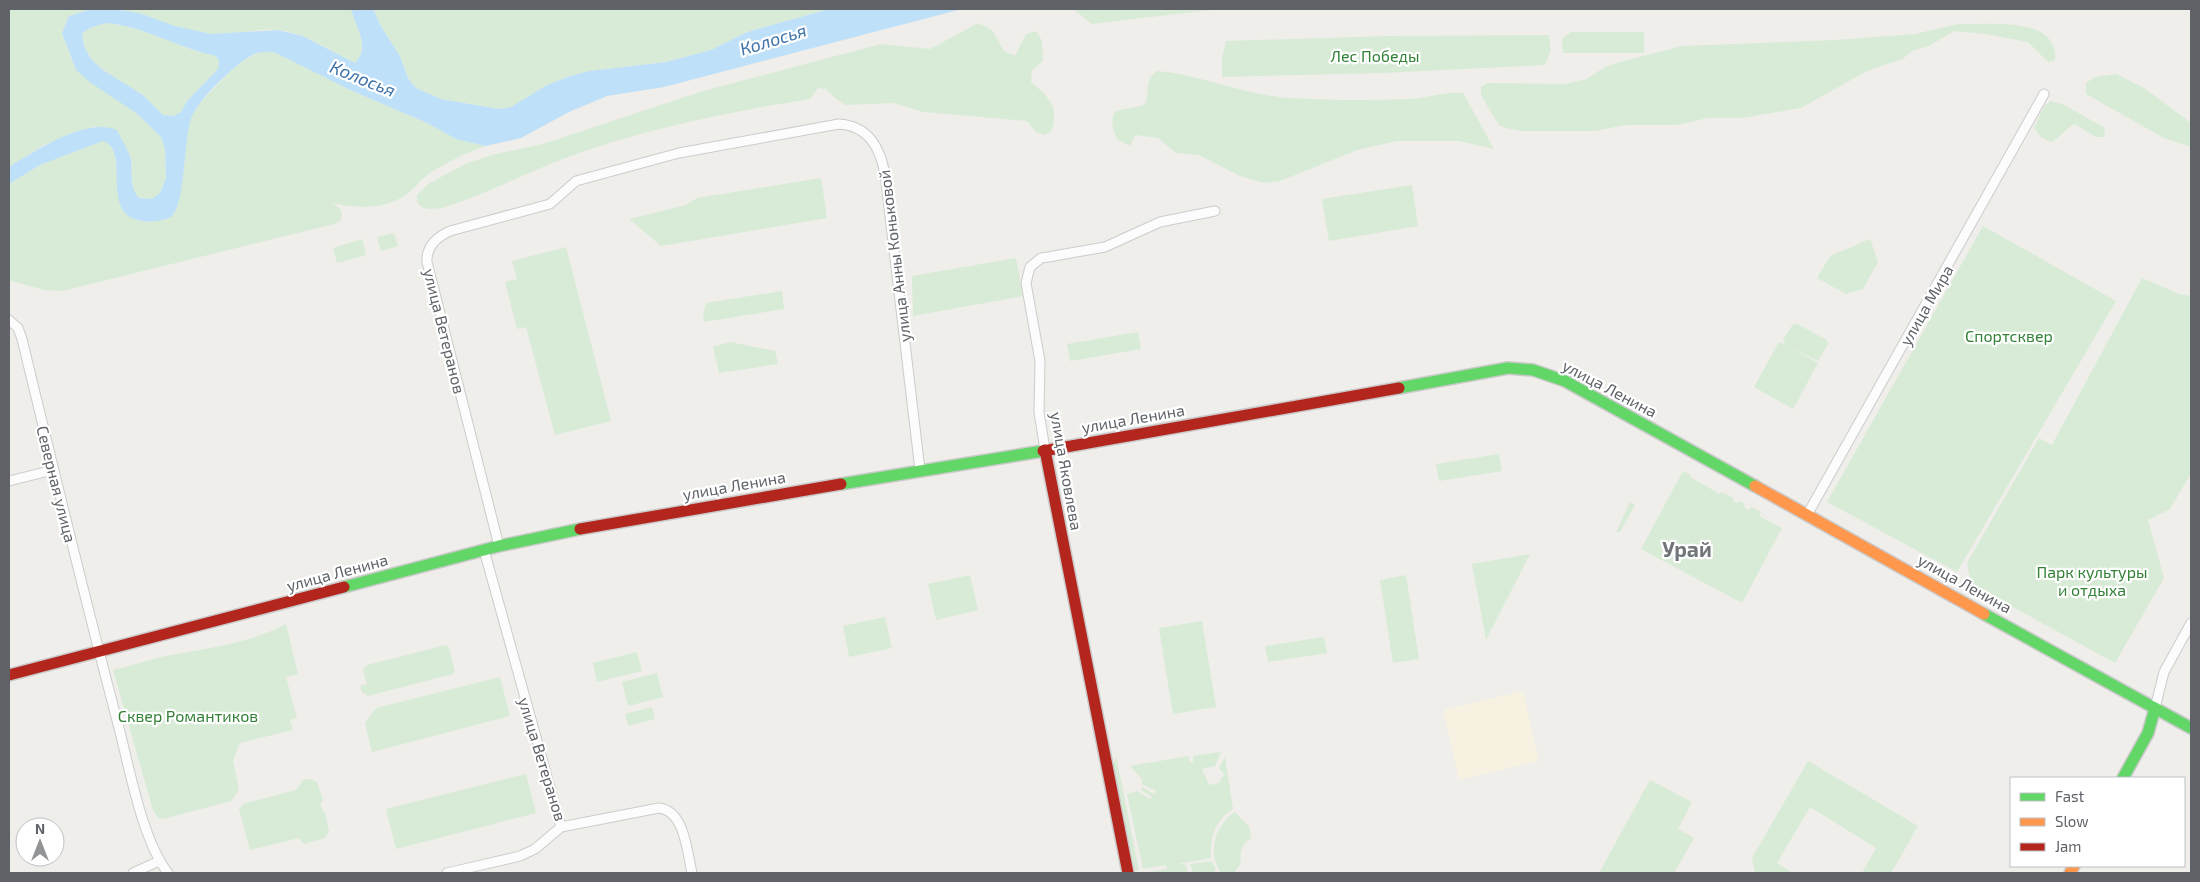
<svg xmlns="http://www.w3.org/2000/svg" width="2200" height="882" font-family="'Exo 2',sans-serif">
  <rect width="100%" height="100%" fill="#efeeea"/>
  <g fill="#d8ebd6">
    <polygon points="9,9 91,9 69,16 62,33 76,70 136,113 161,137 165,150 166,178 160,193 152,199 139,199 133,192 131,158 95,126 44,145 9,167"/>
    <path d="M114 9H351C356 30 371 45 355 63 331 51 306 33 278 30 256 27 233 37 210 34 177 30 147 14 114 9Z"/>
    <polygon points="373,9 829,9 747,32 711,50 666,62 589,71 570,76 547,85 511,107 499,109 441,99 416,88 408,78 400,56 382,28"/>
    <polygon points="1073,9 1218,9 1092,24"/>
    <path d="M106 23C144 26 178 48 216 56L219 61 218 69 187 101 181 112 173 116 163 115 143 95 103 70 91 59 84 46 82 33 92 27Z"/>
    <path d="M978 23 992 30 1004 51 1015 56 1026 34 1036 31 1042 41 1043 61 1032 70 1031 82C1049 97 1060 107 1051 132L1043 135 1036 132 1027 121 923 112 894 103 846 105 835 98 826 89 818 88 810 99C728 112 644 129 565 158 524 174 484 195 442 208 431 209 423 211 417 202V195L428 184 465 164 492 155 543 144 703 91 881 44 930 49Z"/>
    <path d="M1958 24C1987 25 2059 15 2055 60L2048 62 2028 42 1986 34 1954 31 1929 46 1914 50 1902 59 1867 71 1801 108 1742 118H1708L1676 125H1626L1595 131H1521L1506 128 1499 125 1487 106 1481 94V87L1487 83 1565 84 1587 79 1605 67 1620 62 1682 46 1835 40 1915 34Z"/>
    <polygon points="1571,32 1644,32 1644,53 1563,53 1562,39"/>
    <polygon points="1549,35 1551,50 1545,65 1383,73 1222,77 1222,59 1226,41 1388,36"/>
    <path d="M267 51 276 53 350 90 427 123 456 139 485 146C464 154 444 163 426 176 418 182 412 192 403 197 379 210 357 208 331 203L340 208 342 215 340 221 334 224 62 291 44 290 9 280V184L40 165 103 141 109 143 114 148C120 186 111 239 171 216 188 186 180 150 191 118 196 105 211 92 220 82 236 65 245 56 267 51Z"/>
    <path d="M1158 71C1201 75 1245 95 1288 98 1327 100 1367 101 1407 99 1426 99 1443 91 1463 93L1494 149 1459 141H1397L1357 150 1280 181 1264 183 1240 176 1199 155 1176 153 1158 138 1135 135 1130 146 1117 139C1101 99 1130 114 1146 103 1149 91 1145 77 1158 71Z"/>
    <polygon points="2116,74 2144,88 2191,123 2191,147 2164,138 2086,94 2086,83 2095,77"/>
    <path d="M2051 101 2064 105 2105 128 2104 137H2096L2075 124C2065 128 2061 138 2051 142L2041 137 2034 128 2044 106Z"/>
    <polygon points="821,178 827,218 661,246 629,219 686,205 697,198"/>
    <polygon points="1412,185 1418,226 1329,241 1322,199"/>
    <polygon points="1983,226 2116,301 1957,572 1827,502"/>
    <polygon points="394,233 398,246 381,251 377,237"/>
    <polygon points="362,239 366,255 337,263 333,248"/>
    <polygon points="1870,239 1878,262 1863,289 1846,294 1817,278 1830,256"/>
    <polygon points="566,247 611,421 555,435 526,327 517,329 505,282 517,279 512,261"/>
    <polygon points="1016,258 1023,296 913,316 912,276"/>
    <polygon points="2142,278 2179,294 2191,296 2191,473 2170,509 2148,520 2164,578 2115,663 1971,584 1967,563 2039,438 2052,445"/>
    <polygon points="782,291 784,309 704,322 703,315 706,303"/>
    <polygon points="1793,324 1797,324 1827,340 1828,344 1818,361 1790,347 1818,363 1793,409 1754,387 1779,342 1785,345 1783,340"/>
    <polygon points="1138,332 1141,349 1070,361 1067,344"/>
    <polygon points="730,342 775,351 778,364 719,373 713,347"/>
    <polygon points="1499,454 1502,471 1439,481 1436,464"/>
    <polygon points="1683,471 1691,475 1690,477 1720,494 1721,492 1734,498 1733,501 1737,503 1739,501 1745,504 1744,507 1749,510 1751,507 1761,512 1759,516 1782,528 1742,603 1641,549"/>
    <polygon points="1630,502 1635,505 1620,532 1616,532"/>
    <polygon points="1530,554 1486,640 1472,564"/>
    <polygon points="970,575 978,610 936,620 928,584"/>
    <polygon points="1406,575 1419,659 1393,663 1380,580"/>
    <polygon points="885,617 892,648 849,657 843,626"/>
    <polygon points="1202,621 1216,707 1173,714 1159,628"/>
    <path d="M286 624 298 674 286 677 297 718 290 720 293 730 240 743 233 761 239 790 231 801 163 819 158 818 153 810 113 670C131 666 148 660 166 656 208 648 248 644 286 624Z"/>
    <polygon points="1324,637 1327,653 1268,662 1265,646"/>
    <polygon points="446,645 449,647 455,672 453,674 368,696 362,692 360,686 367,684 363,670 367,665"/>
    <polygon points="637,652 642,671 597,682 593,663"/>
    <polygon points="657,673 663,697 628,706 622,682"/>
    <polygon points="500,677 510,716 372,752 365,723 376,708"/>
    <polygon points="652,707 655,719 628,726 625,714"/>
    <path d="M1221 752 1215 766 1202 769 1209 785 1219 783 1224 774 1219 768 1225 757 1233 809C1215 821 1210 836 1211 858L1178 864 1186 865 1188 873H1143L1167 869 1166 865 1143 869 1127 794 1137 791 1150 799 1152 797 1141 790 1142 787 1154 794 1156 791 1142 784V779L1130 766 1189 756V761L1193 763V756Z"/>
    <polygon points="1116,756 1139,870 1135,871 1113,766"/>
    <polygon points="1808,761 1918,826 1891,873 1862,873 1876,848 1810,807 1777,863 1793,873 1755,873 1752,858"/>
    <polygon points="526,774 536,813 396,849 386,809"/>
    <polygon points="311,779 317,782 323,800 320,805 325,813 329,831 325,838 304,844 299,838 250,850 239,809 243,804 296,790 303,780"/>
    <polygon points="1650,780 1692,802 1678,829 1694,838 1674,873 1599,873"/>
    <path d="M1235 812 1250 828 1251 838C1242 844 1239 851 1241 863L1234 873H1221C1207 852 1215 825 1235 812Z"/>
    <polygon points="1212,861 1216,870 1212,873 1193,873 1190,864"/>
  </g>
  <polygon fill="#f6f1e1" points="1523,691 1539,761 1459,780 1443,710"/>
  <path fill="#bfe0f9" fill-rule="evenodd" d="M91 9H114L139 13 175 26 211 34 278 30 303 36 355 63C371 46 356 29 351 9H373L382 28 400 56 408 78 416 88 441 99 499 109 511 107 547 85 570 76 589 71 666 62 711 50 747 32 829 9H962L664 87 607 96 569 112 521 138 485 146 456 139 427 123 350 90 276 53C258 48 246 58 233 69 220 80 196 104 191 119 184 140 185 203 172 216 167 220 149 223 142 221 98 215 132 150 103 141L40 165 9 184V167C35 151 86 117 117 130 121 139 129 150 131 160 133 174 129 187 139 198L152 199 160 193 166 178 165 150 161 137 136 113 91 83 76 70 62 33 69 16ZM106 23C144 26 178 48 216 56L219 61 218 69 187 101 181 112 173 116 163 115 143 95 103 70 91 59 84 46 82 33 92 27Z"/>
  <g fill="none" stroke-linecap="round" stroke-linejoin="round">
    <defs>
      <g id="street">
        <path d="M9 320 18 328 22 339C53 467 84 596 118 724 129 766 142 840 168 873"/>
        <polyline points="1045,450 1039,412 1040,361 1026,283 1030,267 1041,258 1048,257 1105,247 1160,222 1215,211"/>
        <polyline points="9,481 53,470"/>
        <polyline points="1807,515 2044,94"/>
        <path d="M499 546 427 262C426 246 437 237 450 231L550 204 576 181 679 153 839 124C869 126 880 148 885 174L920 470"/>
        <polyline points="484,550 561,827"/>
        <polyline points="2155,708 2164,672 2191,623"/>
        <polyline points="133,873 159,861"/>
        <path d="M447 873 520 856 535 849 561 827 659 808C685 811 687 852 692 873"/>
      </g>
      <g id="fast">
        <polyline points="1399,388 1508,368 1533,370 1565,381 1755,486"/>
        <polyline points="841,484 1043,451"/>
        <polyline points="344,587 499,546 580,529"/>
        <polyline points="1984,614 2191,728"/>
        <polyline points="2123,778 2148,733 2155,708"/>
      </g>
      <g id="slow">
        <polyline points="1755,486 1984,614"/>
        <polyline points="2070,873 2074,866"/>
      </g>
      <g id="jam">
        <polyline points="1045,450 1128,873"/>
        <polyline points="1043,451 1399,388"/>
        <polyline points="580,529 841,484"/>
        <polyline points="9,675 344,587"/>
      </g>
    </defs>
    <use href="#street" stroke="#cbcccc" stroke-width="11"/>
    <use href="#fast" stroke="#cacacb" stroke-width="14"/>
    <use href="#slow" stroke="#cacacb" stroke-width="14"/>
    <use href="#jam" stroke="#cacacb" stroke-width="14"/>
    <use href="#street" stroke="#fdfcfc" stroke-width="9"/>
    <use href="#fast" stroke="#63d668" stroke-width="11"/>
    <use href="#slow" stroke="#ff974d" stroke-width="11"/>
    <use href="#jam" stroke="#b3261e" stroke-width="11"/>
  </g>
  <g text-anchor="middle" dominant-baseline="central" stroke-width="4.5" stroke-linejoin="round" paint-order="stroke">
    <g font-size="16" fill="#348238" stroke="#fff">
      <text x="1375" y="55">Лес Победы</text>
      <text x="2009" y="335">Спортсквер</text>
      <text x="2092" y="571">Парк культуры<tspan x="2092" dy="18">и отдыха</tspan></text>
      <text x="188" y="715">Сквер Романтиков</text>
    </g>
    <g font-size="16" fill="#5f6368" stroke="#fff">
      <text transform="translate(894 256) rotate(-97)">улица Анны Коньковой</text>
      <text transform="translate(1926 305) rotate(-60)">улица Мира</text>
      <text transform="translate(445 331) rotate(76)">улица Ветеранов</text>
      <text transform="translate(1610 388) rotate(28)">улица Ленина</text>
      <text transform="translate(1133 418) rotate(-10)">улица Ленина</text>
      <text transform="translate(1067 471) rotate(80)">улица Яковлева</text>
      <text transform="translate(57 484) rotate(76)">Северная улица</text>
      <text transform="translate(734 485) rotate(-10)">улица Ленина</text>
      <text transform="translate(337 572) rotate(-15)">улица Ленина</text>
      <text transform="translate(1965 583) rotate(29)">улица Ленина</text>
      <text transform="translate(543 759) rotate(73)">улица Ветеранов</text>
    </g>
    <g font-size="18" font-style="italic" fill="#4174aa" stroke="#fff">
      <text transform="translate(773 39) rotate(-17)">Колосья</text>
      <text transform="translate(363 78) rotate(22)">Колосья</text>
    </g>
    <g font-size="21" font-weight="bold" fill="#70757a" stroke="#fff">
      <text x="1687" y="548">Урай</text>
    </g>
  </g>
  <rect width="2200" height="882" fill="none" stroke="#5f6368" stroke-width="20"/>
  <rect x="2010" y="777" width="175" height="90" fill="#ffffff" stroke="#bfc1c3"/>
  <rect x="2020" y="793" width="25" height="8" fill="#63d668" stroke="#bfc1c3"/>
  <text x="2055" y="802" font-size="15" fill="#5f6368">Fast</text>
  <rect x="2020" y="818" width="25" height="8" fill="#ff974d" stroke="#bfc1c3"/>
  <text x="2055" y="827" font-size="15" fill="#5f6368">Slow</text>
  <rect x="2020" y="843" width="25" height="8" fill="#b3261e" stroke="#bfc1c3"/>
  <text x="2055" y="852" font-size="15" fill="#5f6368">Jam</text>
  <g transform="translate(40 842)"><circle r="24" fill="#ffffff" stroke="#bfc1c3"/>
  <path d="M0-4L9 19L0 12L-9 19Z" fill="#919496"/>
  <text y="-8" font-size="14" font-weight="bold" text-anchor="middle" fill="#5f6368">N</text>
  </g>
</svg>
